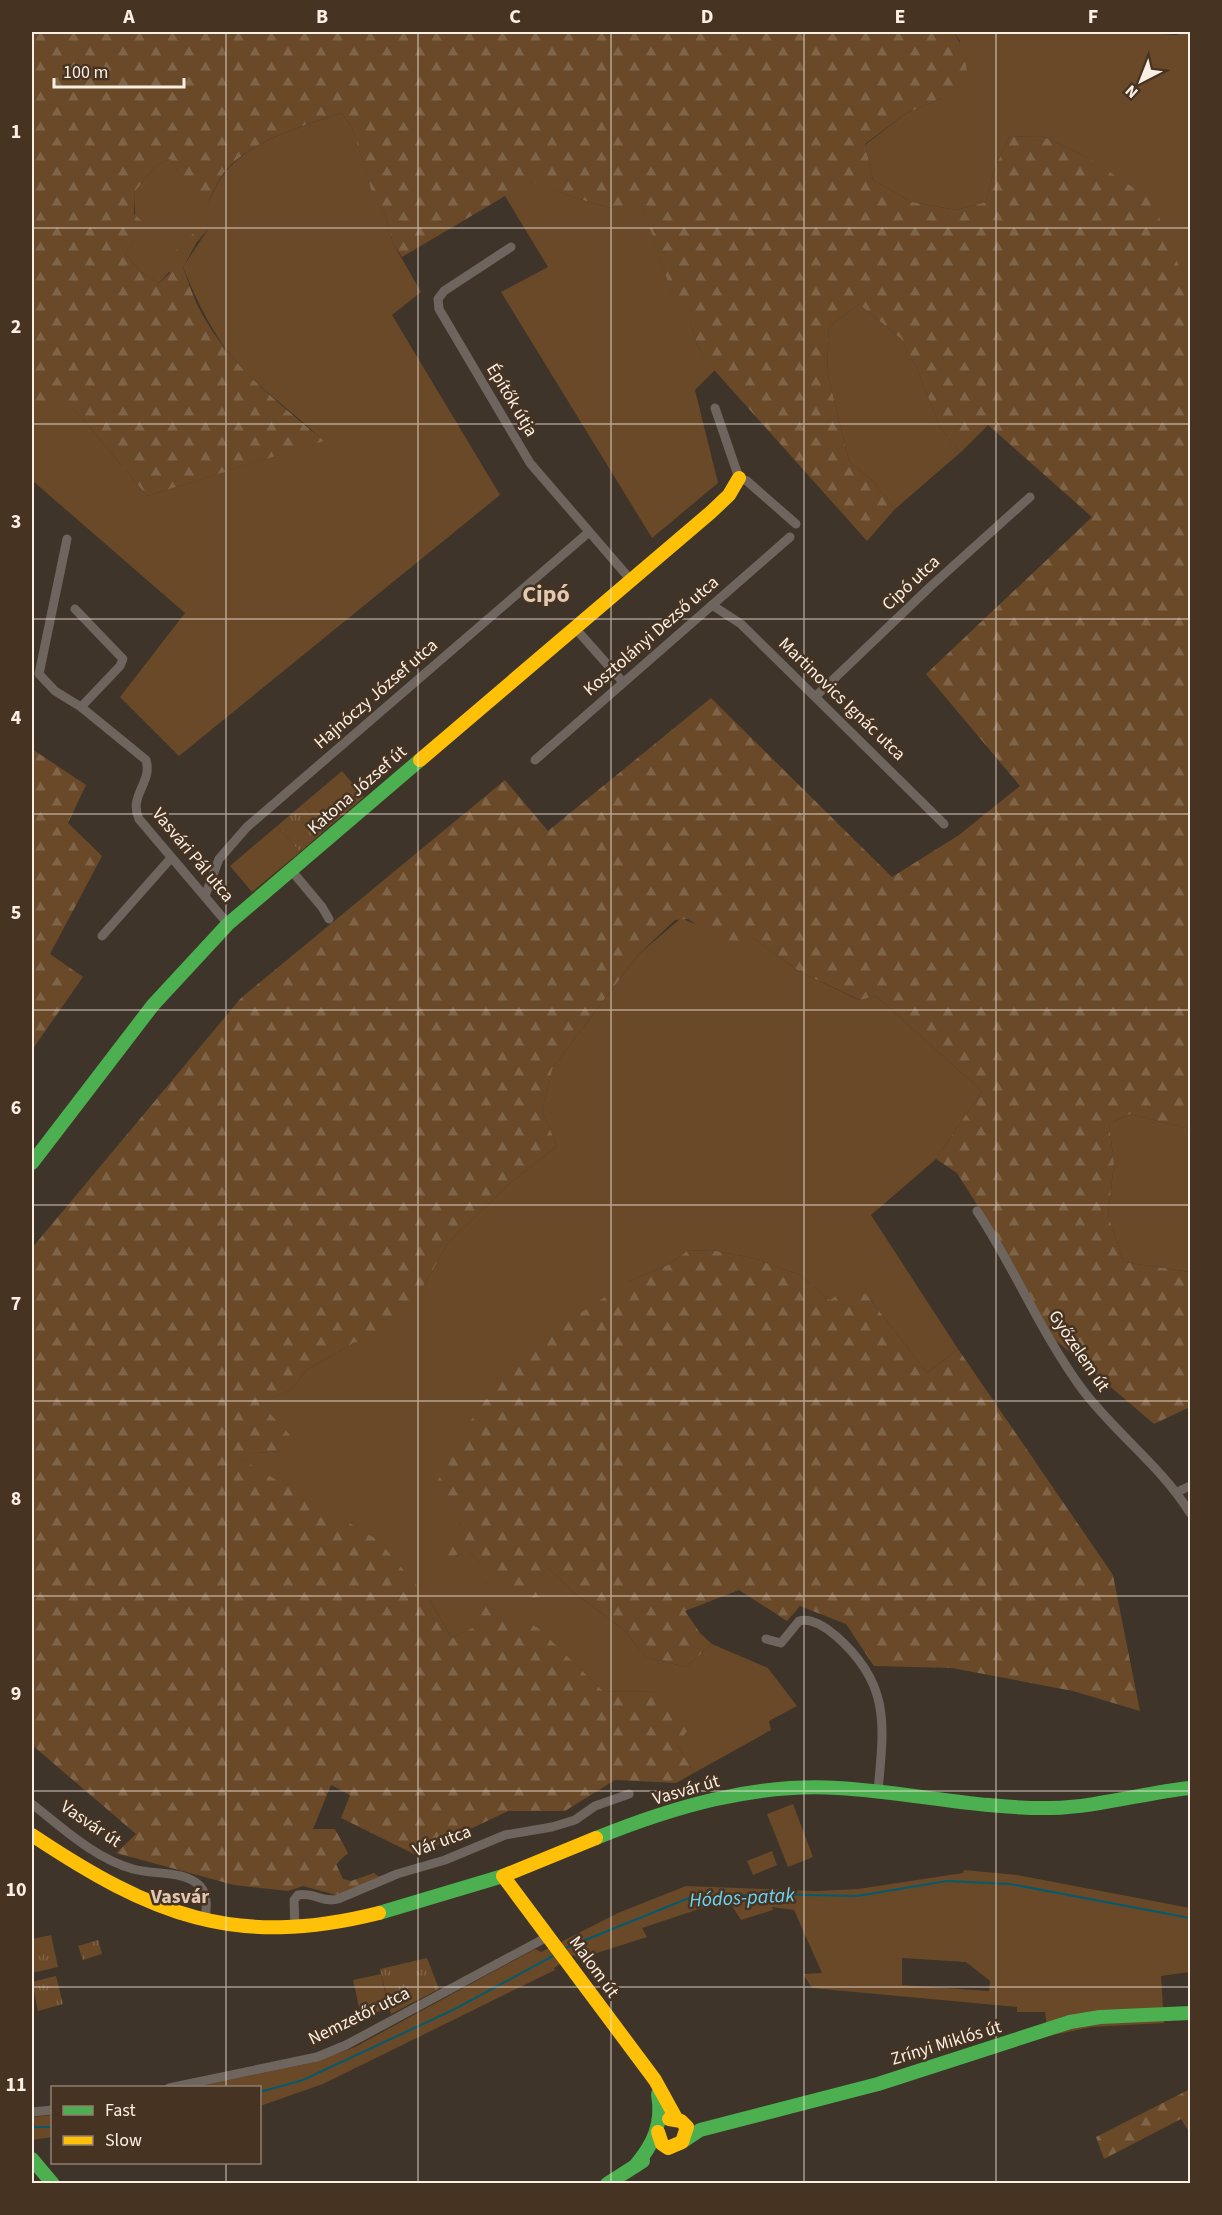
<svg xmlns="http://www.w3.org/2000/svg" width="1222" height="2215" font-family="'Source Sans 3',sans-serif">
  <defs>
    <pattern id="forest-firs" width="22" height="20" patternUnits="userSpaceOnUse" patternTransform="scale(1.5)"><rect width="22" height="20" fill="#694928"/><path d="M5 1l3.5 6h-7zM16 11l3.5 6h-7z" fill="#7f6447"/></pattern>
    <pattern id="park-tufts" width="24" height="20" patternUnits="userSpaceOnUse" patternTransform="scale(1.5)"><rect width="24" height="20" fill="#694928"/><path d="M3 7l-1-3M5 7V3M7 7l1-3M15 17l-1-3M17 17v-4M19 17l1-3" fill="none" stroke="#7f6447"/></pattern>
  </defs>
  <rect width="100%" height="100%" fill="#3e342a"/>
  <g fill="#694928" fill-rule="evenodd">
    <polygon points="953,32 1141,32 1175,35 1190,32 1190,293 1087,157 1042,136 1009,137 994,170 986,202 956,210 912,202 873,180 865,145 905,114 942,98 960,41"/>
    <path d="M342 113 352 127 373 195 385 215 394 245 421 292 392 315 500 495 179 756 120 697 185 613 34 482 32 483V428L51 399 77 412 147 496 323 441C303 420 278 403 257 383 221 351 201 312 183 267L208 229 159 283 143 274 125 254 136 237 134 193 155 166 169 159 206 206C213 195 218 180 227 170 254 139 303 126 342 113Z"/>
    <polygon points="527,178 572,197 611,208 641,201 679,313 688,312 697,345 715,370 695,390 718,483 652,538 501,292 548,267 505,196"/>
    <polygon points="859,304 901,339 916,367 941,429 961,452 895,509 874,482 849,461 827,371 829,327"/>
    <polygon points="342,771 364,797 325,830 303,804"/>
    <polygon points="277,826 300,852 252,892 230,866"/>
    <polygon points="681,918 702,927 753,938 800,972 859,1000 876,996 982,1091 936,1159 871,1215 958,1349 927,1373 866,1294 830,1300 800,1275 752,1258 711,1250 687,1251 670,1264 630,1281 461,1523 440,1548 468,1550 480,1562 548,1568 572,1591 624,1630 646,1657 686,1667 712,1644 768,1668 797,1706 769,1721 771,1730 694,1773 677,1745 655,1692 603,1691 575,1664 486,1622 452,1638 430,1601 240,1458 256,1453 283,1451 259,1403 290,1390 307,1370 355,1342 422,1289 448,1243 509,1184 557,1146 542,1110 553,1067 638,955"/>
    <polygon points="1130,1114 1190,1129 1190,1272 1124,1262 1108,1215 1114,1163 1109,1124"/>
    <polygon points="793,1804 813,1857 788,1867 767,1814"/>
    <polygon points="772,1851 777,1865 753,1875 747,1861"/>
    <path d="M964 1870 1017 1875 1190 1908V1972L1161 1976 1164 2023 1092 2027 1048 2036 1045 2012H1017V2007L812 1988 803 1974 822 1973 794 1910 772 1907 773 1910 741 1920 732 1906H708L642 1928 647 1937 578 1959 574 1955 554 1968 555 1970 323 2084 260 2106V2088H190L315 2062 355 2047 535 1949 541 1952 618 1913 686 1886 817 1891 858 1889 963 1873ZM902 1958 966 1962 990 1981 989 1991 902 1985Z"/>
    <polygon points="381,1974 389,2009 361,2016 353,1980"/>
    <polygon points="52,2115 52,2137 32,2140 32,2117"/>
  </g>
  <g fill="url(#forest-firs)">
    <path d="M32 32H953C964 46 966 62 968 80L942 98 905 114 865 144 873 180 912 202 956 210 986 202 994 170 1009 137 1042 136 1087 157 1152 200 1190 293V1129L1130 1114 1109 1124 1114 1163 1108 1215 1124 1262 1190 1272V1407L1154 1424 1052 1337 984 1216 957 1173 936 1159 982 1091 876 996 860 1000 800 972 753 938 734 951 688 919 675 920 638 955 553 1067 542 1110 557 1146 509 1184 448 1243 422 1289 375 1348 355 1342 307 1370 290 1390 260 1403 290 1435 283 1451 256 1453 241 1459 378 1540 430 1601 452 1638 485 1622 476 1605 481 1598 538 1628 603 1691 655 1692 692 1724 677 1745 694 1773 676 1783 615 1780 565 1811H508L416 1855 341 1818 350 1795 331 1785 313 1829H335L348 1853 336 1864 343 1879 351 1881 374 1873 379 1877 336 1895 303 1886 288 1891 234 1885 116 1853 136 1834 32 1745V1248L241 998 505 780 548 831 711 698 892 877 959 835 1020 786 926 674 1092 517 988 425 961 452 941 429 916 367 901 339 859 304 829 327 827 371 849 461 874 482 895 509 867 541 715 371 697 345 688 313 679 314 641 202 611 208 572 197 527 179 505 196 402 257 394 245 385 215 373 196 352 127 342 113C303 126 254 139 226 170 218 180 212 195 206 207L169 159 155 166 134 193V214L145 224 125 254 143 274 159 283 170 273 166 260 202 225 208 229 197 242 183 267C189 283 194 300 202 314 231 367 279 403 324 441L147 496 77 412 51 400 32 428Z"/>
    <polygon points="32,749 86,785 68,823 102,856 50,954 83,977 32,1050"/>
    <polygon points="711,1250 752,1258 800,1275 830,1300 847,1288 866,1294 927,1373 958,1349 1113,1575 1140,1711 1073,1691 952,1668 874,1666 846,1624 800,1606 787,1621 739,1590 685,1611 700,1633 712,1644 686,1667 646,1657 624,1630 572,1591 548,1568 541,1597 519,1599 482,1575 480,1562 468,1550 451,1557 439,1548 461,1523 435,1486 462,1433 507,1370 540,1339 630,1281 670,1264 687,1251"/>
    <polygon points="1190,2089 1190,2133 1181,2119 1104,2159 1096,2137"/>
  </g>
  <g fill="url(#park-tufts)">
    <polygon points="303,804 325,830 300,852 277,826"/>
    <polygon points="51,1935 58,1967 32,1973 32,1939"/>
    <polygon points="98,1940 102,1954 83,1960 78,1946"/>
    <polygon points="427,1958 439,1989 391,2014 380,1969"/>
    <polygon points="56,1976 63,2004 38,2011 32,1982"/>
  </g>
  <g fill="none" stroke-linecap="round" stroke-linejoin="round">
    <g stroke="#065a6d" stroke-width="2">
      <polyline points="563,1949 689,1898 761,1894 857,1896 947,1881 1010,1884 1190,1918"/>
      <polyline points="260,2092 303,2080 453,2010 553,1956"/>
      <polyline points="32,2127 52,2127"/>
    </g>
    <g stroke="#6d655e" stroke-width="9">
      <polyline points="511,247 444,291 438,299 439,309 530,463 630,579"/>
      <polyline points="715,408 739,478 747,481 796,524"/>
      <path d="M67 539 39 674 55 691 81 707 146 760C153 782 128 796 139 819L228 924"/>
      <polyline points="712,605 741,624 944,824"/>
      <polyline points="75,609 123,659 120,666 81,707"/>
      <polyline points="575,628 622,681"/>
      <polyline points="816,696 931,586 1030,497"/>
      <polyline points="535,760 790,537"/>
      <polyline points="291,870 322,907 329,919"/>
      <polyline points="205,896 219,859 247,827 589,532"/>
      <polyline points="102,936 171,858"/>
      <path d="M977 1211C1015 1269 1041 1333 1082 1389 1115 1433 1161 1466 1190 1513"/>
      <polyline points="1177,1492 1190,1486"/>
      <path d="M766 1639 781 1643 799 1621C811 1617 827 1628 836 1636 891 1684 884 1725 878 1791"/>
      <path d="M32 1804C63 1828 94 1858 133 1869 153 1875 184 1870 200 1886 209 1896 206 1909 205 1922"/>
      <path d="M295 1929 294 1900 298 1895C313 1892 323 1903 338 1899L397 1874 445 1860 505 1835 552 1827 575 1820 595 1806 629 1794"/>
      <polyline points="169,2088 317,2057 346,2045 549,1936"/>
      <polyline points="32,2112 52,2110"/>
    </g>
    <g stroke="#4caf50" stroke-width="14">
      <polyline points="32,1163 153,1005 228,924 420,760"/>
      <path d="M596 1838C673 1807 753 1783 838 1788 909 1792 979 1809 1051 1808 1098 1807 1143 1793 1190 1788"/>
      <polyline points="379,1913 503,1876"/>
      <polyline points="685,2140 700,2130 878,2084 1070,2022 1100,2017 1190,2013"/>
      <polyline points="32,2159 53,2184"/>
      <path d="M635 2166C654 2144 663 2123 658 2094"/>
      <polyline points="607,2184 643,2161"/>
    </g>
    <g stroke="#ffc107" stroke-width="14">
      <polyline points="420,760 710,513 729,495 739,478"/>
      <path d="M32 1835C152 1915 235 1949 379 1913"/>
      <polyline points="596,1838 503,1876 655,2080 677,2120"/>
      <polyline points="658,2132 662,2144 668,2148 682,2142 687,2127 681,2121 669,2119"/>
    </g>
  </g>
  <path fill="none" stroke="#fbefe4" stroke-width="1.5" stroke-opacity="0.55" d="M226 32V2088M418 32V2184M611 32V2184M804 32V2184M996 32V2184M32 228H1190M32 424H1190M32 619H1190M32 814H1190M32 1010H1190M32 1205H1190M32 1401H1190M32 1596H1190M32 1791H1190M32 1987H1190M226 2162V2184"/>
  <g text-anchor="middle" dominant-baseline="central" stroke-width="5" stroke-linejoin="round" paint-order="stroke">
    <g font-size="18" fill="#fbefe4" stroke="#463322">
      <text transform="translate(512 400) rotate(59)">Építők útja</text>
      <text transform="translate(911 583) rotate(-43)">Cipó utca</text>
      <text transform="translate(651 636) rotate(-41)">Kosztolányi Dezső utca</text>
      <text transform="translate(376 694) rotate(-41)">Hajnóczy József utca</text>
      <text transform="translate(842 699) rotate(44)">Martinovics Ignác utca</text>
      <text transform="translate(357 790) rotate(-41)">Katona József út</text>
      <text transform="translate(193 855) rotate(50)">Vasvári Pál utca</text>
      <text transform="translate(1079 1351) rotate(56)">Győzelem út</text>
      <text transform="translate(686 1790) rotate(-16)">Vasvár út</text>
      <text transform="translate(91 1824) rotate(34)">Vasvár út</text>
      <text transform="translate(442 1841) rotate(-20)">Vár utca</text>
      <text transform="translate(594 1967) rotate(54)">Malom út</text>
      <text transform="translate(359 2016) rotate(-26)">Nemzetőr utca</text>
      <text transform="translate(946 2043) rotate(-17)">Zrínyi Miklós út</text>
    </g>
    <g font-size="20" font-weight="bold" fill="#e1c9b4" stroke="#463322">
      <text x="180" y="1897">Vasvár</text>
    </g>
    <g font-size="20" font-style="italic" fill="#68d7fa" stroke="#463322">
      <text transform="translate(742 1898) rotate(-3)">Hódos-patak</text>
    </g>
    <g font-size="24" font-weight="bold" fill="#e1c9b4" stroke="#463322">
      <text x="546" y="594">Cipó</text>
    </g>
  </g>
  <rect width="1222" height="2215" fill="none" stroke="#463322" stroke-width="66"/>
  <rect x="51" y="2086" width="210" height="78" fill="#463322" stroke="#8e7e70" stroke-width="1.5"/>
  <rect x="63" y="2106" width="30" height="9" fill="#4caf50" stroke="#8e7e70" stroke-width="1.5"/>
  <text x="105" y="2116" font-size="18" fill="#fbefe4">Fast</text>
  <rect x="63" y="2136" width="30" height="9" fill="#ffc107" stroke="#8e7e70" stroke-width="1.5"/>
  <text x="105" y="2146" font-size="18" fill="#fbefe4">Slow</text>
  <g transform="translate(1141 81) rotate(222)" stroke="#463322" stroke-width="4.5" paint-order="stroke">
  <path d="M0-4.5L10 22L0 15L-10 22Z" fill="#fbefe4"/>
  <text y="-9" font-size="16" font-weight="bold" text-anchor="middle" fill="#fbefe4">N</text>
  </g>
  <path d="M54 78v9h130v-9" fill="none" stroke="#fbefe4" stroke-width="3"/>
  <text x="63" y="78" font-size="18" fill="#fbefe4" stroke="#463322" stroke-width="4.5" paint-order="stroke">100 m</text>
  <rect x="33" y="33" width="1156" height="2149" fill="none" stroke="#fbefe4" stroke-width="2"/>
  <g font-size="20" text-anchor="middle" font-weight="bold" fill="#fbefe4">
    <text x="129" y="23">A</text>
    <text x="322" y="23">B</text>
    <text x="515" y="23">C</text>
    <text x="707" y="23">D</text>
    <text x="900" y="23">E</text>
    <text x="1093" y="23">F</text>
    <text x="16" y="138">1</text>
    <text x="16" y="333">2</text>
    <text x="16" y="528">3</text>
    <text x="16" y="724">4</text>
    <text x="16" y="919">5</text>
    <text x="16" y="1114">6</text>
    <text x="16" y="1310">7</text>
    <text x="16" y="1505">8</text>
    <text x="16" y="1700">9</text>
    <text x="16" y="1896">10</text>
    <text x="16" y="2091">11</text>
  </g>
</svg>
